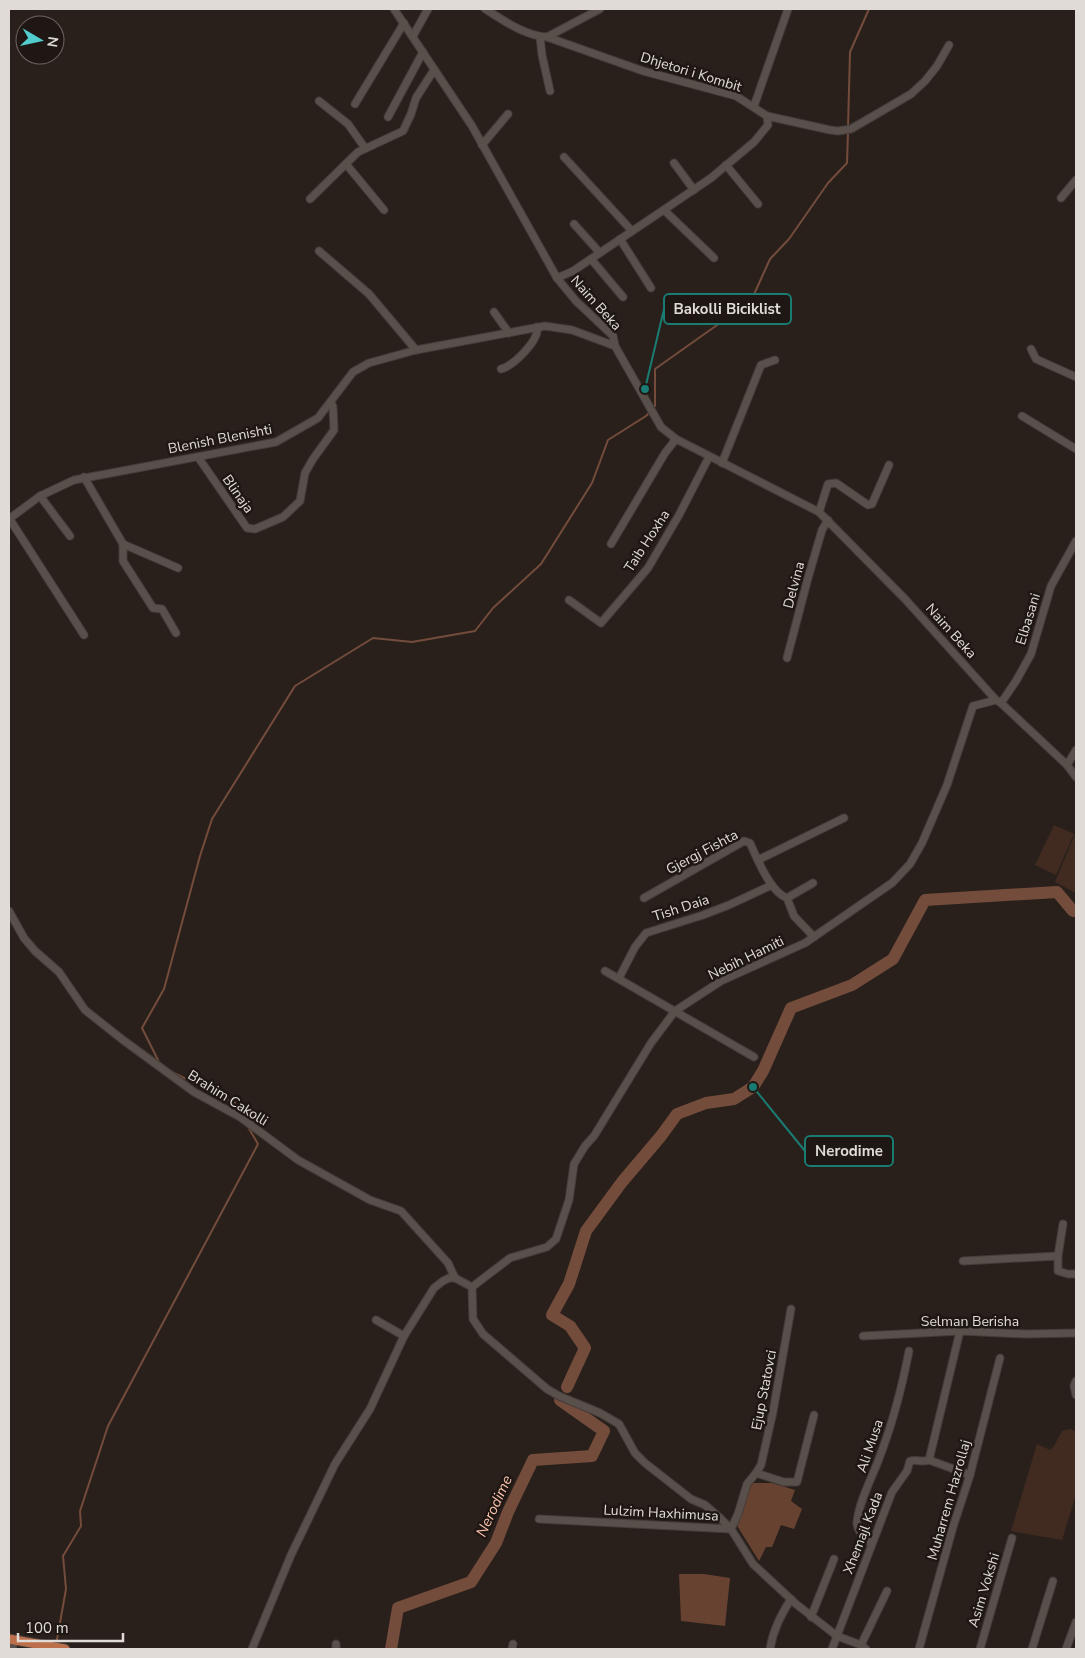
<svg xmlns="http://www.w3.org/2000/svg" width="1085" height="1658" font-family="'Nunito Sans',sans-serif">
  <rect width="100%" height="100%" fill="#29201c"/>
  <g fill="#412b21">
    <polygon points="1054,825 1074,834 1056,875 1035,865"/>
    <polygon points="1076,832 1076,893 1055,882"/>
    <polygon points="1070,1429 1076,1431 1076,1494 1062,1540 1011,1531 1037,1444 1050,1450 1054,1446 1062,1431"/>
  </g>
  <g fill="#684231">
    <polygon points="752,1483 772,1483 795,1490 791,1501 802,1509 794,1529 781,1525 772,1547 766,1547 759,1561 736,1524"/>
    <polygon points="679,1574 704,1574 730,1578 725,1626 681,1621"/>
  </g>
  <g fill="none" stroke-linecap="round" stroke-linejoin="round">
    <g stroke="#744c3b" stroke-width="2">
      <polyline points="848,127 850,52 869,9"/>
      <polyline points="653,408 655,406 655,369 751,301 770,259 789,239 828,183 847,163 848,132"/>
      <polyline points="160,1064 142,1028 164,989 200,856 212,819 295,686 373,638 412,642 475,631 493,608 541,564 592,483 608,440 646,416 650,412"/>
      <polyline points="172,1072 235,1103 241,1114"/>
      <polyline points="56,1645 66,1589 63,1556 81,1526 80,1511 108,1426 258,1144 248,1127"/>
    </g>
    <g stroke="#744c3b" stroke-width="12">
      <polyline points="567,1387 585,1348 570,1326 552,1315 569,1284 586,1231 622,1182 661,1136 677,1114 706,1103 734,1099 753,1087 763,1071 791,1008 852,985 893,959 925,900 1057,892 1073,911 1076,911"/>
      <polyline points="391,1649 398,1608 471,1582 496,1543 508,1512 533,1460 592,1456 604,1431 560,1400"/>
    </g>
    <defs>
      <g id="minor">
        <polyline points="394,9 472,126 557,278 576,301 613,336 615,346 661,427 676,439 819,512 905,599 996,700 1001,703 1067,765 1076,777"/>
        <path d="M485 9C503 20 525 36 547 37L643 71 736 96 767 116 768 125 754 142 711 178 573 271 557 278"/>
        <polyline points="413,36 428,9"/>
        <polyline points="540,37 542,55 550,91"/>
        <polyline points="547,37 600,9"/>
        <polyline points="319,101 348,124 365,148"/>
        <polyline points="355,104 404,23"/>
        <polyline points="754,106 788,9"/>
        <polyline points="767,116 830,130 838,131 851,129 911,94 925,81 937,66 949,45"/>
        <polyline points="388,117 423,52"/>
        <polyline points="482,145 508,114"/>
        <polyline points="564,157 632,231"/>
        <polyline points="674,163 694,190"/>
        <polyline points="346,164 384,210"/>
        <polyline points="726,165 758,204"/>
        <polyline points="1061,198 1076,180"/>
        <polyline points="310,199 358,152 403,131 411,114 416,98 434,70"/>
        <polyline points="664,210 714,258"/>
        <polyline points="574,224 600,253"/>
        <polyline points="620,239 651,288"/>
        <polyline points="319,251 369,294 416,350"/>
        <polyline points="591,259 623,297"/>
        <polyline points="494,312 509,333"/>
        <polyline points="1031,349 1036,359 1076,377"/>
        <path d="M501 369C513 366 540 340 537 327"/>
        <polyline points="1022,416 1076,449"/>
        <polyline points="198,457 247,528 255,529 283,517 300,501 305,473 313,459 334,430 333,407 331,402"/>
        <polyline points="722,463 761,365 775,360"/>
        <polyline points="84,477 123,544 123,561 153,608 162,609 176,633"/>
        <polyline points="40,496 70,536"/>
        <polyline points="819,512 828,484 836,483 868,505 872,504 889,465"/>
        <polyline points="9,518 84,635"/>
        <polyline points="9,519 40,496 74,480 276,442 318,418 353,372 369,363 416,350 545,326 572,330 615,346"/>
        <polyline points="123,544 178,568"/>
        <polyline points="611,544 665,453 676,439"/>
        <polyline points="569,600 601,623 648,568 679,515 709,457"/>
        <polyline points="787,658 808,578 822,530 828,520"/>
        <polyline points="1001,703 1016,681 1031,654 1051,586 1076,541"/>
        <polyline points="1067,765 1076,750"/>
        <polyline points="758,860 844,818"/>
        <path d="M644 898 744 841 750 843C757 858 770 892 787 898L794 916 814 937"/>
        <polyline points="787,898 813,883"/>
        <polyline points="9,911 24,938 35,951 59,972 85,1010 123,1040 194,1092 240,1117 298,1160 370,1200 401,1211 448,1263 455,1278"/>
        <polyline points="605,971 754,1057"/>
        <polyline points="619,978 635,947 646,933 703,915 729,905 772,885"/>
        <polyline points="1058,1256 1063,1224"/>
        <polyline points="963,1261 1058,1256 1058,1271 1068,1274 1076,1274"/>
        <polyline points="472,1287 510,1258 547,1247 556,1239 569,1200 574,1164 585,1146 594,1136 651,1043 675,1011 721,981 805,943 892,883 910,864 922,843 947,785 973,706 996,700"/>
        <polyline points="376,1320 404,1336"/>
        <polyline points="960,1331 929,1460 970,1475"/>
        <polyline points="863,1336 960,1331 1026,1334 1076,1333"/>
        <polyline points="1076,1381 1074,1386 1076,1395"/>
        <polyline points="756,1473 784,1482 797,1482 814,1415"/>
        <polyline points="539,1519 731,1529"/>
        <polyline points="731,1529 738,1514 747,1484 756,1473 761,1465 773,1412 791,1309"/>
        <path d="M871 1544C866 1538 856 1531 857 1522 859 1501 873 1476 880 1456 893 1422 902 1387 909 1351"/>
        <polyline points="811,1617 834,1559"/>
        <polyline points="861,1645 887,1591"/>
        <polyline points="12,1649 15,1641"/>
        <polyline points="252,1649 291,1555 335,1464 370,1409 404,1336 434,1288 443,1281 449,1278 455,1278 472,1287 473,1319 483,1334 547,1389 559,1396 600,1413 619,1424 635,1453 645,1463 691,1499 705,1505 721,1519 731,1529 753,1564 796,1604 837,1636 861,1645 866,1649"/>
        <polyline points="336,1649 336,1644"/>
        <polyline points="512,1649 513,1644"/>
        <path d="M770 1649C773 1630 781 1615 791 1599"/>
        <path d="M832 1649 892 1492 907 1471 910 1461C917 1459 922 1463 929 1460"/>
        <polyline points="919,1649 953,1527 970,1475 1000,1358"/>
        <polyline points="980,1649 1012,1538"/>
        <polyline points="1032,1649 1053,1581"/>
        <polyline points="1066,1649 1076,1622"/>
      </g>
      <polyline id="major" points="9,1639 65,1649"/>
    </defs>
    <use href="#minor" stroke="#443c39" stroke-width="9"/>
    <use href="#major" stroke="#443c39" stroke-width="11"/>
    <use href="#minor" stroke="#5a504b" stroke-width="7"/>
    <use href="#major" stroke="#bb6f4b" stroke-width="9"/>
  </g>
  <g text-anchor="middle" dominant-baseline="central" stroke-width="5" stroke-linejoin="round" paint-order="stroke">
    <g font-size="14" fill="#e1dbd8" stroke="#1f1713">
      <text transform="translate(691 72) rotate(17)">Dhjetori i Kombit</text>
      <text transform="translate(596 303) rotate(48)">Naim Beka</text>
      <text transform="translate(220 439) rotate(-11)">Blenish Blenishti</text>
      <text transform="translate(238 494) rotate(55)">Blinaja</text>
      <text transform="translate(647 541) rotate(-57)">Taib Hoxha</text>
      <text transform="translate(794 585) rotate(-75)">Delvina</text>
      <text transform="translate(1028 619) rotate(-73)">Elbasani</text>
      <text transform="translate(951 631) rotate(48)">Naim Beka</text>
      <text transform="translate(702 852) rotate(-28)">Gjergj Fishta</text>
      <text transform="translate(681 908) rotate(-18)">Tish Daia</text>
      <text transform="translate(746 958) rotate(-26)">Nebih Hamiti</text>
      <text transform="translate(228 1098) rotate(32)">Brahim Cakolli</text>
      <text x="970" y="1321">Selman Berisha</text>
      <text transform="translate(764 1390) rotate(-79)">Ejup Statovci</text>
      <text transform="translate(870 1446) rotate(-71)">Ali Musa</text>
      <text transform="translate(949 1500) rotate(-74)">Muharrem Hazrollaj</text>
      <text transform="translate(661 1513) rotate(3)">Lulzim Haxhimusa</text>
      <text transform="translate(863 1533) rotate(-69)">Xhemajl Kada</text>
      <text transform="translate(984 1590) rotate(-73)">Asim Vokshi</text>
    </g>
    <g font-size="15" font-style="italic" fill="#fec6ae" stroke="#1f1713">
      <text transform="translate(494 1506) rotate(-65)">Nerodime</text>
    </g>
  </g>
  <path fill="none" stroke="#1a7b73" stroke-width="2" d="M645 389L664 309M753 1087L805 1151"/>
  <g fill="#1a7b73" stroke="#1f1713" stroke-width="2">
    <circle cx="645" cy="389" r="5"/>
    <circle cx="753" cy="1087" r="5"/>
  </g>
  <g fill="#1f1713" stroke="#1a7b73" stroke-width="2">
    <rect x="664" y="294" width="127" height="30" rx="5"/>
    <rect x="805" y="1136" width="88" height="30" rx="5"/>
  </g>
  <g font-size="15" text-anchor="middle" font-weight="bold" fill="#e1dbd8">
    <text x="727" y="314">Bakolli Biciklist</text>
    <text x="849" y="1156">Nerodime</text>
  </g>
  <rect width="1085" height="1658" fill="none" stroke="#e1dbd8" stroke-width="20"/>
  <g transform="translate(40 40) rotate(99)"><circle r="24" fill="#1f1713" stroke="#6d6562"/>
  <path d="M0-4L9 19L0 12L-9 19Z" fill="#52cdce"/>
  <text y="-8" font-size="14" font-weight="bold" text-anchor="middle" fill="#e1dbd8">N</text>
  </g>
  <path d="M18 1633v8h105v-8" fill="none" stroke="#e1dbd8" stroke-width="2.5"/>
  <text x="25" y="1633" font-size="15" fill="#e1dbd8" stroke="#1f1713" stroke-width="4" paint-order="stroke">100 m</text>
</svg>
